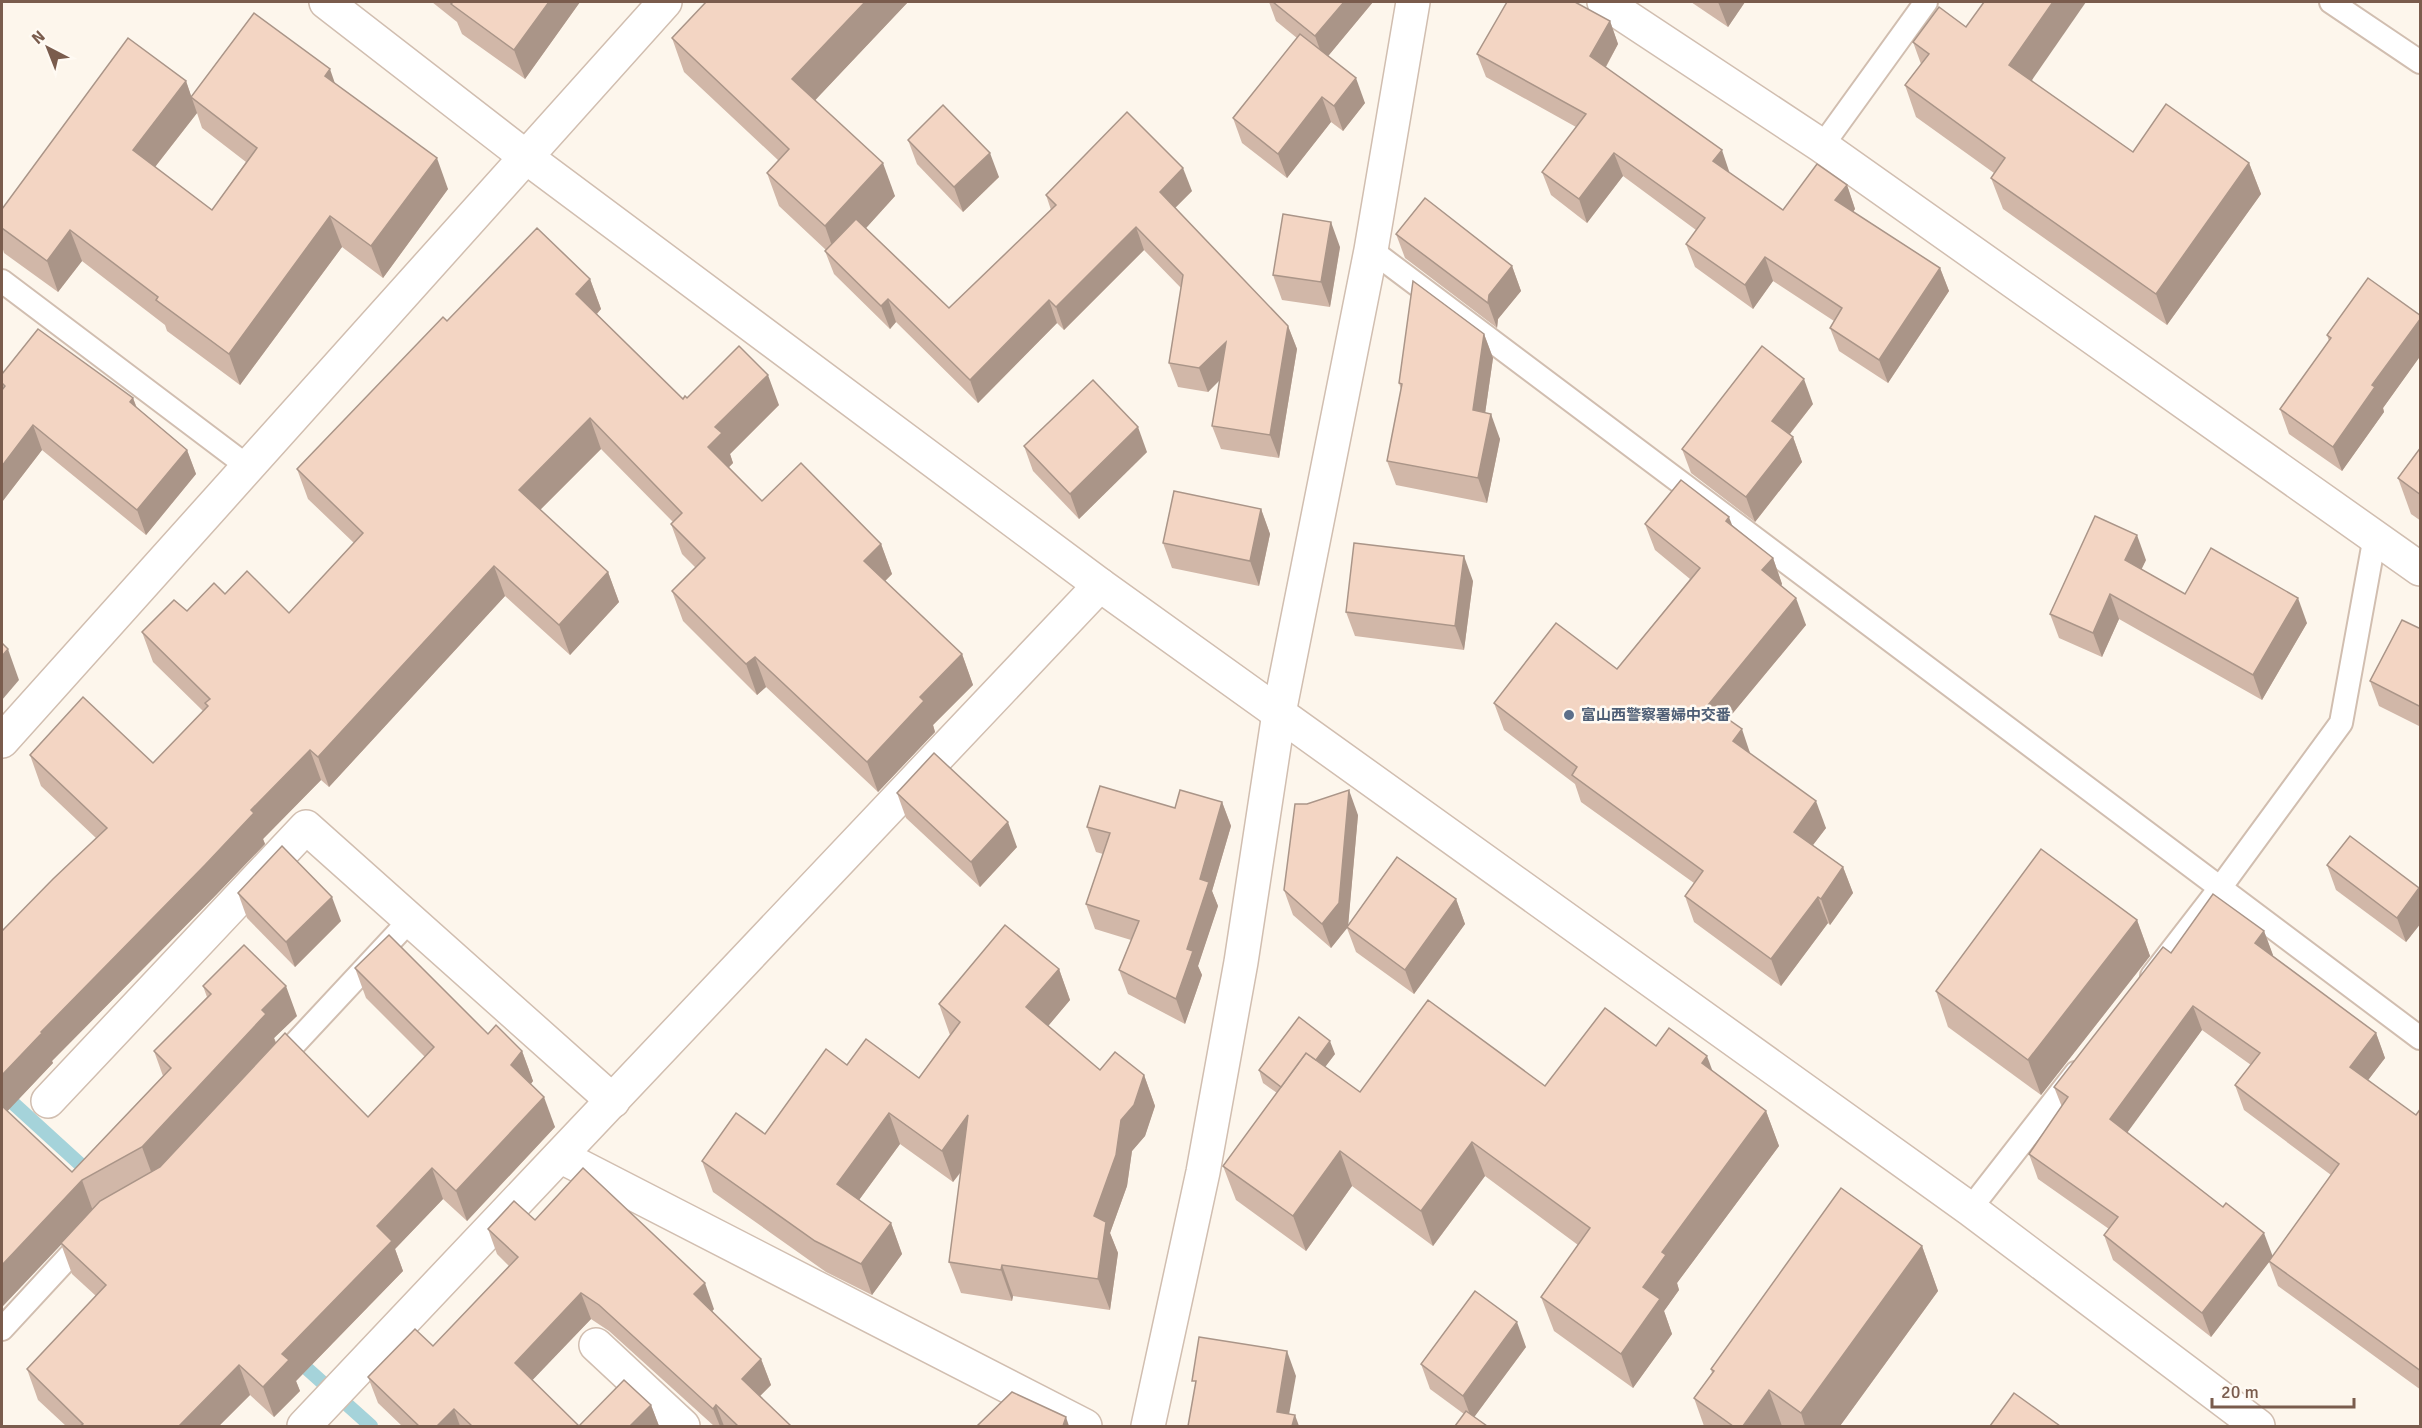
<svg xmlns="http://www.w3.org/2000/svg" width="2422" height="1428" font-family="Signika,'Noto Sans JP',sans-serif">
  <rect width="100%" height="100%" fill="#fdf6ec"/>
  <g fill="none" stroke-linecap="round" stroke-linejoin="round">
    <g stroke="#a5d3da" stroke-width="14">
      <polyline points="2,1093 93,1176"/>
      <polyline points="294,1357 371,1426"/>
    </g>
    <defs>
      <g id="service">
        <polyline points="2331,2 2420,62"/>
        <polyline points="1822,146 1926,2"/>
        <polyline points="1371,250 2420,1038"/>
        <polyline points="2,281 247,466"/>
        <polyline points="2152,976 2220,888 2341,723 2375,536"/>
        <polyline points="274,1066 410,920"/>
        <polyline points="1970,1209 2076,1073"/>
        <polyline points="2,1329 87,1237"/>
      </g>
      <g id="minor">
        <polyline points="1604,2 1822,146 2420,569"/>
        <polyline points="48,1101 306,827 613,1101"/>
        <polyline points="560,1156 1085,1426"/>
        <polyline points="596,1345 683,1426"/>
        <polyline points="304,1426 1100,585"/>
      </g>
      <g id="tertiary">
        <polyline points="326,2 526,157 1100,585 1970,1209 2258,1426"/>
        <polyline points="2,741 665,2"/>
        <polyline points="1148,1426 1203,1172 1241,962 1279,713 1371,250 1413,2"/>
      </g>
    </defs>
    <use href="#service" stroke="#d1beb0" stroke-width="26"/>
    <use href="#minor" stroke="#d1beb0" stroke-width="36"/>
    <use href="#tertiary" stroke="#d1beb0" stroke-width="36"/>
    <use href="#service" stroke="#fff" stroke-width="22"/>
    <use href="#minor" stroke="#fff" stroke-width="33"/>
    <use href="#tertiary" stroke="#fff" stroke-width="33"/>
  </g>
  <g fill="#d1b7a8" fill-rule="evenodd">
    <polygon points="432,2 580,2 525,79 462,34 457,22"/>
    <polygon points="908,2 815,100 895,196 866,228 949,308 1051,210 1046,195 1192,191 1175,208 1288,326 1297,349 1279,458 1221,449 1212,426 1220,379 1208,392 1178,387 1169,363 1181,288 1144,250 1064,330 1057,323 978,403 896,322 890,329 834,274 825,251 826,250 779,206 767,173 779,161 684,72 672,38"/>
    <polygon points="1269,2 1373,2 1328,56 1365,103 1343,131 1331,122 1287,178 1242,143 1233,118 1297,38 1276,21"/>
    <polygon points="1691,2 1745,2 1728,27"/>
    <polygon points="1610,21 1618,44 1606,67 1730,173 1783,210 1847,185 1855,209 1853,212 1940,268 1949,291 1888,383 1839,351 1830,328 1834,321 1773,281 1753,309 1695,267 1686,244 1696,230 1623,176 1587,223 1551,195 1542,172 1576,127 1486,77 1477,54"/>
    <polygon points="1913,42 2031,81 2133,152 2249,163 2261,194 2167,325 2003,209 1991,178 1994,173 1916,117 1905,85 1921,64"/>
    <path d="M186 81 191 96 335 83 448 189 383 278 342 247 240 385 167 331 165 325 82 261 58 292 4 253 2 246V209ZM197 113 202 128 246 162 212 210 155 167Z"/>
    <polygon points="908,140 999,177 963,212 917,164"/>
    <polygon points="1396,234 1512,266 1521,291 1498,319 1497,328 1405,258"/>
    <polygon points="1340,247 1330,307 1282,300 1273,275"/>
    <polygon points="590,279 601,309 597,314 683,399 687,398 779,405 730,454 733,463 729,467 762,501 881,544 892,574 885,581 962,654 973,685 933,725 935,732 878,792 766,687 757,695 683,621 672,591 696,568 682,554 671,524 673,522 601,449 540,510 608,572 619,602 570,655 505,596 329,787 321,780 263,839 265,844 216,895 52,1061 53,1063 7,1111 72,1172 163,1076 154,1051 207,997 203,986 297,1016 274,1038 276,1042 368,1117 425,1057 366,998 355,968 522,1051 533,1081 531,1084 555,1127 467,1221 443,1199 395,1249 403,1271 296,1381 300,1391 274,1417 250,1395 219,1426 66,1426 38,1400 27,1369 96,1296 72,1274 61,1244 2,1307 2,931 96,838 41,786 30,755 153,763 203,711 153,662 142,632 187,611 225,594 289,613 354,543 308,499 297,469 447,321"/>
    <polygon points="2421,316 2421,355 2383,408 2384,412 2342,471 2289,434 2280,409 2329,341 2327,335"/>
    <polygon points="1484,334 1493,358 1485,413 1500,439 1487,503 1396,485 1387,461 1401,389 1399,383"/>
    <polygon points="2,374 133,398 137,408 187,450 196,474 146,535 42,450 2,502"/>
    <polygon points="1813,404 1790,434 1793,437 1802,462 1755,522 1691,473 1682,449"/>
    <polygon points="1024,446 1147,452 1079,519 1033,471"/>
    <polygon points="2421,447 2421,521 2411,514 2398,478"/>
    <polygon points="1261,509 1270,534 1259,586 1172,568 1163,543"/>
    <polygon points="1645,524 1732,525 1773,558 1782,584 1781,586 1806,625 1728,719 1751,754 1826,828 1813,845 1843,867 1853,893 1830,925 1828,923 1781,986 1694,922 1685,896 1694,883 1581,802 1575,784 1504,730 1494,703 1617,669 1690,579 1655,550"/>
    <polygon points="2146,560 2141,569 2185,594 2307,623 2262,700 2119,619 2102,657 2059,638 2050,614"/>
    <polygon points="1473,581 1464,650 1355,636 1346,612"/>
    <polygon points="2421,629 2421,727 2379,706 2370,681"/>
    <polygon points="897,793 1017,847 980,887 906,818"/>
    <polygon points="1222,802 1231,826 1212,891 1218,906 1198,966 1202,975 1185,1024 1128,994 1119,970 1131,940 1095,929 1086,904 1103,854 1096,852 1087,827 1175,808"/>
    <polygon points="1358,815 1348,925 1456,899 1465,924 1414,994 1356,952 1347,928 1331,948 1293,915 1284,890"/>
    <polygon points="2327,865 2419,888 2421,892 2421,923 2406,942 2336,890"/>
    <polygon points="238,893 341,921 295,967 247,918"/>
    <polygon points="2137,920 2150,956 2041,1095 1948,1027 1936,991"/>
    <path d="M2264 931 2273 956 2376 1033 2385 1058 2368 1080 2416 1115 2421 1108V1390L2278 1286 2269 1262 2211 1337 2113 1260 2104 1235 2109 1229 2038 1179 2029 1154 2062 1107 2054 1087 2171 953ZM2202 1030 2251 1065 2235 1085 2244 1110 2331 1175 2273 1256 2127 1132Z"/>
    <polygon points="1059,969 1070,1000 1048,1026 1100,1070 1144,1075 1155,1106 1145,1136 1132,1151 1127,1186 1110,1233 1118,1253 1110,1310 1013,1296 1012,1301 961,1293 949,1262 961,1172 953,1182 900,1144 859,1200 891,1223 902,1254 872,1295 826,1272 713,1192 702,1161 765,1134 847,1065 919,1078 950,1035 939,1004"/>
    <polygon points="1656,1046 1712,1071 1766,1111 1779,1146 1677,1283 1679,1290 1664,1311 1672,1334 1633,1388 1554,1331 1541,1297 1578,1245 1485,1176 1433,1246 1352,1186 1306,1251 1236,1200 1223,1166 1277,1093 1263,1083 1259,1070 1335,1054 1325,1067 1360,1092 1545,1086"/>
    <polygon points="535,1220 714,1309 712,1311 761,1359 771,1385 760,1396 791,1426 714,1426 609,1331 591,1319 532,1380 579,1426 651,1405 659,1426 402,1426 378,1403 368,1377 433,1346 509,1266 497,1254 488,1229"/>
    <polygon points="1922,1246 1938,1291 1840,1426 1704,1426 1694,1398 1712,1373 1711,1369"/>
    <polygon points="1526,1347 1474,1417 1464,1414 1430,1389 1421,1364"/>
  </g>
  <g fill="#aa9588">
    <polygon points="549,2 580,2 525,79 514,50"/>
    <polygon points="865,2 908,2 804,112 792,79"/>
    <polygon points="1344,2 1373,2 1324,61 1315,36"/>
    <polygon points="1718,2 1745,2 1728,27"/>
    <polygon points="2053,2 2086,2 2021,96 2009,65"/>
    <polygon points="1610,21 1618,44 1599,79 1590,56"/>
    <polygon points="330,69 341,101 325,76"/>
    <polygon points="1356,78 1365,103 1343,131 1334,106"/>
    <polygon points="186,81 197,113 144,181 133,150"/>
    <polygon points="1322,97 1331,122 1287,178 1278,154"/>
    <polygon points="1722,150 1730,174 1713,161"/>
    <polygon points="990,153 999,177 963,212 954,187"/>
    <polygon points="1614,153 1623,176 1587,223 1579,199"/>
    <polygon points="437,158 448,189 383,278 371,246"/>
    <polygon points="883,163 895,196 837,260 825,226"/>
    <polygon points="2249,163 2261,194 2167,325 2156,294"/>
    <polygon points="1183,168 1192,191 1168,215 1160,192"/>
    <polygon points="1847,185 1855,209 1844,224 1835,200"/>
    <polygon points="330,216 342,247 240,385 229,354"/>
    <polygon points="1331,222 1340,247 1330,307 1321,282"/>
    <polygon points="1136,227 1144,250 1064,330 1056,307"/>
    <polygon points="70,230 82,261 58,292 47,261"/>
    <polygon points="1765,257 1773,281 1753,309 1745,285"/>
    <polygon points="1512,266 1521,291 1498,319 1497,328 1488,303 1489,295"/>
    <polygon points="1940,268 1949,291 1888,383 1879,360"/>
    <polygon points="590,279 601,309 587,324 576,294"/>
    <polygon points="888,299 896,322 890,329 881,306"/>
    <polygon points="1049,300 1057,323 978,403 970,380"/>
    <polygon points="2421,318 2421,355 2383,408 2384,412 2342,471 2333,447 2372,385"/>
    <polygon points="1288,326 1297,349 1279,458 1270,435"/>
    <polygon points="1484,334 1493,358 1482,435 1473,410"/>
    <polygon points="1226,342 1235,365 1208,392 1199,368"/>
    <polygon points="768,375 779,405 730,454 733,463 719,477 708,447 715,427"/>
    <polygon points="1804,379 1813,404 1781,445 1772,421"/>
    <polygon points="133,398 142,423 130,402"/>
    <polygon points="1491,414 1500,439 1487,503 1478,478"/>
    <polygon points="590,418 601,449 530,520 519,490"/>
    <polygon points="33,425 42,450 2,502 2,466"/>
    <polygon points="1138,427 1147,452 1079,519 1070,494"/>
    <polygon points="1793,437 1802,462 1755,522 1746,497"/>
    <polygon points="187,450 196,474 146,535 137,510"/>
    <polygon points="1261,509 1270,534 1259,586 1250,561"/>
    <polygon points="1729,517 1739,543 1726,521"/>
    <polygon points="2137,535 2146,560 2134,585 2125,560"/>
    <polygon points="881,544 892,574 875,591 864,561"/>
    <polygon points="1464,556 1473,581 1464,650 1455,626"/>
    <polygon points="1773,558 1782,584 1772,597 1762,570"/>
    <polygon points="494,566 505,596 329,787 318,757"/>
    <polygon points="608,572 619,602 570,655 559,625"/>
    <polygon points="2110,594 2119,619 2102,657 2093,633"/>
    <polygon points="1796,598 1806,625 1718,731 1708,705"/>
    <polygon points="2298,598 2307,623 2262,700 2253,675"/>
    <polygon points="8,649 19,680 2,700 2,656"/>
    <polygon points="962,654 973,685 933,725 935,732 878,792 867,762 920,697"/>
    <polygon points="755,657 766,687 757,695 746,664"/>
    <polygon points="1742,729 1751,756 1733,741"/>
    <polygon points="310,750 321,780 263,839 265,844 216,895 52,1061 53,1063 2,1117 2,1075 41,1032 251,810"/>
    <polygon points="1349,790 1358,815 1348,927 1331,948 1322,924"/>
    <polygon points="1816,801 1826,828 1803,858 1794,832"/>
    <polygon points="1222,802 1231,826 1212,891 1218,906 1198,966 1202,975 1185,1024 1176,999 1187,949 1200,879"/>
    <polygon points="1008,822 1017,847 980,887 971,862"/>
    <polygon points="1843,867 1853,893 1830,925 1821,899"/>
    <polygon points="2419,888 2421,892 2421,923 2406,942 2397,918"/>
    <polygon points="332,897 341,921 295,967 286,942"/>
    <polygon points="1818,897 1828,923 1781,986 1771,959"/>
    <polygon points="1456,899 1465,924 1414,994 1405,970"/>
    <polygon points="2137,920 2150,956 2041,1095 2028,1060"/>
    <polygon points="2264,931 2273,955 2264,968 2255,943"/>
    <polygon points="1059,969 1070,1000 1038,1038 1026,1007"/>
    <polygon points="286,986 297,1016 274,1038 276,1044 153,1177 142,1147 262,1010"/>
    <polygon points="2193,1006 2202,1030 2119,1144 2110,1119"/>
    <polygon points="2376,1033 2385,1058 2359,1092 2350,1067"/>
    <polygon points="1330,1041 1335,1054 1295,1106 1291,1094"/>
    <polygon points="522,1051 533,1081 522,1095 511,1065"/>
    <polygon points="1707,1056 1720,1091 1702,1063"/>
    <polygon points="1144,1075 1155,1106 1145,1136 1132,1151 1127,1186 1110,1233 1118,1253 1110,1310 1098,1279 1094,1216 1121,1120"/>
    <polygon points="544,1097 555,1127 467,1221 456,1191"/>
    <polygon points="1766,1111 1779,1146 1677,1283 1679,1290 1664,1311 1672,1334 1633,1388 1621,1354 1643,1287 1662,1252"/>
    <polygon points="889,1113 900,1144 848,1215 837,1184"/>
    <polygon points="968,1115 980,1146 953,1182 942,1151"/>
    <polygon points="1472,1142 1485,1176 1433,1246 1421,1211"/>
    <polygon points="1340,1151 1352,1186 1306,1251 1293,1216"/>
    <polygon points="432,1168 443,1199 395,1249 403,1271 296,1381 300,1391 274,1417 263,1387 282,1354 377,1226"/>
    <polygon points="82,1180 93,1211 2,1307 2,1265"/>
    <polygon points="891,1223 902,1254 872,1295 861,1264"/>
    <polygon points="2264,1233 2273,1257 2211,1337 2202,1313"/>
    <polygon points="1922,1246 1938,1291 1840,1426 1805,1426 1801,1413"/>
    <polygon points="1002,1265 1013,1296 1012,1301 1001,1270"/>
    <polygon points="705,1283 714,1309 704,1320 694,1294"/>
    <polygon points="581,1293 591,1319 524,1389 515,1363"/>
    <polygon points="1517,1322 1526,1347 1472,1420 1463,1396"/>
    <polygon points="1287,1351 1296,1376 1287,1426 1277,1412"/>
    <polygon points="761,1359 771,1385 751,1405 742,1379"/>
    <polygon points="239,1365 250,1395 219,1426 179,1426"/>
    <polygon points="1769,1390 1782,1426 1743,1426"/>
    <polygon points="651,1405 659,1426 630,1426"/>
    <polygon points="716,1405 724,1426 720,1426 713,1409"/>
    <polygon points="454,1409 460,1426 437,1426"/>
    <polygon points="1295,1415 1299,1426 1292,1426"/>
    <polygon points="1066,1417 1069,1426 1063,1426"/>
  </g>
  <g fill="#f3d5c3" stroke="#aa9588" stroke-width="1.5">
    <polygon points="453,2 549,2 514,50 451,4"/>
    <polygon points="706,2 865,2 792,79 883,163 825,226 767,173 789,149 672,38"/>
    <polygon points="1273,2 1344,2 1315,36"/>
    <polygon points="1507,2 1575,2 1610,21 1590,56 1722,150 1713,161 1783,210 1817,164 1847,185 1835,200 1940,268 1879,360 1830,328 1842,308 1765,257 1745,285 1686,244 1705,218 1614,153 1579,199 1542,172 1586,114 1477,54"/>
    <polygon points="1984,2 2053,2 2009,65 2133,152 2166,104 2249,163 2156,294 1991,178 2005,158 1905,85 1929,54 1913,42 1939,7 1966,27"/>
    <polygon points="254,13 330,69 325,76 437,158 371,246 330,216 229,354 156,300 158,297 70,230 47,261 2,228 2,209 128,38 186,81 133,150 212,210 257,148 191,97"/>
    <polygon points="1300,34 1356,78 1334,106 1322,97 1278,154 1233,118"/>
    <polygon points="943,105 990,153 954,187 908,140"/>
    <polygon points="1127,112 1183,168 1160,192 1288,326 1270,435 1212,426 1226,342 1199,368 1169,363 1183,275 1136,227 1056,307 1049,300 970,380 888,299 881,306 825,251 856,219 949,308 1056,205 1046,195"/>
    <polygon points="1425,198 1512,266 1489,295 1488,303 1396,234"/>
    <polygon points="1283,214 1331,222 1321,282 1273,275"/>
    <polygon points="537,228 590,279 576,294 683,399 685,396 687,398 739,346 768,375 715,427 722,433 708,447 762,501 801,463 881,544 864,561 962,654 920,697 924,701 867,762 755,657 746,664 672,591 705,558 671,524 682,513 590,418 519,490 608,572 559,625 494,566 318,757 310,750 251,810 254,813 205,865 41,1032 42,1033 2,1075 2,931 53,879 107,828 30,755 83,697 153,763 208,706 205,703 210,699 142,632 174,600 187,611 214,583 225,594 247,571 289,613 363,533 297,469 443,317 447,321"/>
    <polygon points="2368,278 2421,316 2421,318 2372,385 2375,387 2333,447 2280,409 2331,338 2327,335"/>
    <polygon points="1413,281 1484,334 1473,410 1491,414 1478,478 1387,461 1402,384 1399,383"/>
    <polygon points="38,329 133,398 130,402 187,450 137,510 33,425 2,466 2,390 5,386 2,383 2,374"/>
    <polygon points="1762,346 1804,379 1772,421 1793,437 1746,497 1682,449"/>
    <polygon points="1093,380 1138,427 1070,494 1024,446"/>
    <polygon points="2421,447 2421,495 2398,478"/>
    <polygon points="1681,480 1729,517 1726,521 1773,558 1762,570 1796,598 1708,705 1742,729 1733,741 1816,801 1794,832 1843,867 1821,899 1818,897 1771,959 1685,896 1703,871 1572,775 1577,767 1494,703 1556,623 1617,669 1700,568 1645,524"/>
    <polygon points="1174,491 1261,509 1250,561 1163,543"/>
    <polygon points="2095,516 2137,535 2125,560 2185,594 2211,548 2298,598 2253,675 2110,594 2093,633 2050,614"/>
    <polygon points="1354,543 1464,556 1455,626 1346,612"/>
    <polygon points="2402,620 2421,629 2421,707 2370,681"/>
    <polygon points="2,643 8,649 2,656"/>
    <polygon points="934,753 1008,822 971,862 897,793"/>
    <polygon points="1100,786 1175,808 1180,790 1222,802 1200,879 1209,882 1187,949 1193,951 1176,999 1119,970 1139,921 1086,904 1110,833 1087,827"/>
    <polygon points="1349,790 1339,903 1322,924 1284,890 1295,804 1307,804"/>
    <polygon points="2350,836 2419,888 2397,918 2327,865"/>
    <polygon points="282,846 332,897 286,942 238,893"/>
    <polygon points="2041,849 2137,920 2028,1060 1936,991"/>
    <polygon points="1397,857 1456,899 1405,970 1347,927"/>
    <polygon points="2213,894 2264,931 2255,943 2376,1033 2350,1067 2416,1115 2421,1108 2421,1371 2269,1261 2339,1164 2235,1085 2260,1053 2193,1006 2110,1119 2223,1207 2226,1203 2264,1233 2202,1313 2104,1235 2118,1217 2029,1154 2068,1097 2054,1087 2163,947 2171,953"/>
    <polygon points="1005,925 1059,969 1026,1007 1100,1070 1115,1052 1144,1075 1134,1105 1121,1120 1116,1155 1094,1216 1106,1222 1098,1279 1002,1265 1001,1270 949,1262 968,1115 942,1151 889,1113 837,1184 891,1223 861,1264 815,1241 702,1161 736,1113 765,1134 826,1049 847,1065 866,1039 919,1078 960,1022 939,1004"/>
    <polygon points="389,935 488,1034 496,1025 522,1051 511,1065 544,1097 456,1191 432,1168 377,1226 392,1241 282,1354 289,1360 263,1387 239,1365 179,1426 80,1426 83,1424 27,1369 106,1285 61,1243 100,1201 160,1167 285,1033 368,1117 434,1047 355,968"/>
    <polygon points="244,945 286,986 262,1010 266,1014 142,1147 82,1180 2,1265 2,1106 72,1172 171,1068 154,1051 211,994 203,986"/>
    <polygon points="1428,1000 1545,1086 1605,1008 1656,1046 1669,1028 1707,1056 1702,1063 1766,1111 1662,1252 1666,1255 1643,1287 1660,1299 1621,1354 1541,1297 1590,1228 1472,1142 1421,1211 1340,1151 1293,1216 1223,1166 1306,1053 1360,1092"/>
    <polygon points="1299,1017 1330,1041 1316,1060 1306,1053 1281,1087 1259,1070"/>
    <polygon points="583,1168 705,1283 694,1294 761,1359 742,1379 791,1426 738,1426 716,1405 713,1409 599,1305 581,1293 515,1363 579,1426 624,1380 651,1405 630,1426 472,1426 454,1409 437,1426 419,1426 368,1377 415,1329 433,1346 518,1257 488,1229 514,1201 535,1220"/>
    <polygon points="1841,1188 1922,1246 1801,1413 1769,1390 1743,1426 1733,1426 1694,1398 1714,1371 1711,1369"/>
    <polygon points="1475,1291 1517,1322 1463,1396 1421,1364"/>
    <polygon points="1199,1337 1287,1351 1277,1412 1295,1415 1292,1426 1188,1426 1196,1381 1192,1381"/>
    <polygon points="1012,1392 1066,1417 1063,1426 977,1426"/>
    <polygon points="2014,1393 2060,1426 1990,1426"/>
    <polygon points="1466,1411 1487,1426 1455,1426"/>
  </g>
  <circle fill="#5c6f8a" stroke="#fffaf3" stroke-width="2" cx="1569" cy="715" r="6"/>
  <g text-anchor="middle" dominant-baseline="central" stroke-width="5" stroke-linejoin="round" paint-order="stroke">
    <g font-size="15" font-weight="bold" fill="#4e5e75" stroke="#fffaf3" text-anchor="start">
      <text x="1581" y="715">富山西警察署婦中交番</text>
    </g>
  </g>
  <rect width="2422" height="1428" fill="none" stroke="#7a5c4d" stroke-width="6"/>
  <g transform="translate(48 48) rotate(318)" stroke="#fffaf3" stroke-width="4.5" paint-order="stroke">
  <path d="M0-4.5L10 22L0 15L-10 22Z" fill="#7a5c4d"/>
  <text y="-9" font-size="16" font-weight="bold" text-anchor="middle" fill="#7a5c4d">N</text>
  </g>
  <path d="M2212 1398v9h142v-9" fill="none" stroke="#7a5c4d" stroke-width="3"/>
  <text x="2221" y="1398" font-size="18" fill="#7a5c4d" stroke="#fffaf3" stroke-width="4.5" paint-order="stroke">20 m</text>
</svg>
